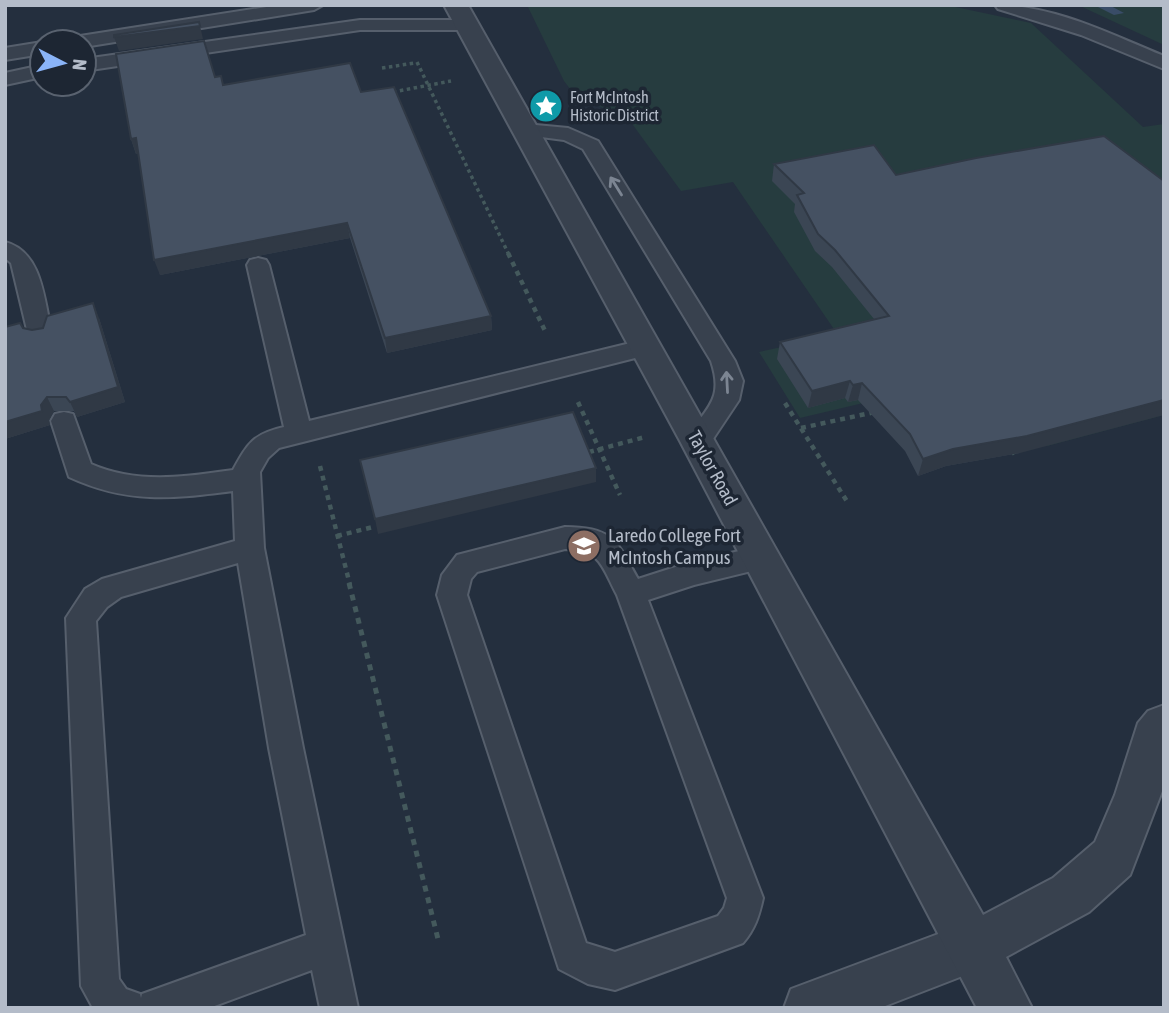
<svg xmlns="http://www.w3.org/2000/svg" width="1169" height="1013" font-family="'Asap Condensed',sans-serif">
  <rect width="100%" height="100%" fill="#242f3e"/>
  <g fill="#263c3f">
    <polygon points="527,5 946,5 1031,23 1143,127 1164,124 1164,415 1047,446 990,373 800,418 759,352 838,335 733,182 681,191 630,121 574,94 564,81"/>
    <polygon points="1078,5 1164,5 1164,45"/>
  </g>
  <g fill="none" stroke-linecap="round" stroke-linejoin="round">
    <polygon fill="#394c67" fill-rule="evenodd" points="1094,5 1109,5 1124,13 1114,15"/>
    <defs>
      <g id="service">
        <polygon points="279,5 323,5 314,10 84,47 84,42 71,42 80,36"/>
        <path d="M995 5C1054 5 1110 34 1164 56V69L1081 35 998 9Z"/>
        <polygon points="360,20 467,20 476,25 467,30 360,30 84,71 84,59"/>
        <polygon points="42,42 42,54 5,60 5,48"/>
        <polygon points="42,65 42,77 5,85 5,73"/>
        <path d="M525 124 568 128 598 141 735 361 743 381 739 400 707 448 698 451 689 448 685 441C704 408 725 402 711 361L583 149 564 140 518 134 515 130 518 126Z"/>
        <path d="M5 242C43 252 44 301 52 334L49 340 40 342 31 340 28 334 11 263 5 258Z"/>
        <path d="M258 258 266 260 269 265 309 421 647 339 656 341 659 347 656 353 647 355 279 448 268 458 260 472 264 548 303 748 358 1008H320L312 970 209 1008H93L81 986 66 618 85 589 102 579 235 541 233 491C171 499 128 504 69 477L51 421 55 414 64 412 73 414 91 464C137 484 184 477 233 470 248 443 253 434 284 427L247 265 250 260ZM238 563 269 748 306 935 156 989 142 994 141 998 140 994 126 989 119 979 96 621 107 607 121 597Z"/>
        <path d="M565 527C613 527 617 541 638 579L694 561 762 546 772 550 777 558 772 566 694 585 648 600 763 898C759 916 755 929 743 943L615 990 588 984 559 969 437 595 442 575 457 555ZM565 549C601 549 602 567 617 595L727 898 724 908 718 916 615 952 586 943 467 595 471 579 477 572Z"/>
      </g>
      <polygon id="pedestrian" points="973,921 991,929 999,947 991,965 880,1008 784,1008 791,989"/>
      <polygon id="minor" points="444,5 468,5 983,915 1053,878 1095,842 1115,795 1138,723 1148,711 1164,705 1164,786 1130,875 1089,912 1006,957 1032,1008 977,1008 680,441"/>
    </defs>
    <use href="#service" stroke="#565f6c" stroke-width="4"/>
    <use href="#pedestrian" stroke="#565f6c" stroke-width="4"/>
    <use href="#minor" stroke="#565f6c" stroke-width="4"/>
    <g stroke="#44595c" stroke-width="3.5" stroke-dasharray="3.5 3.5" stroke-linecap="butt">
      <polyline points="417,62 509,255"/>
      <polyline points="382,68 415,63"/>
      <polyline points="393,92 451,81"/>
    </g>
    <g stroke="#44595c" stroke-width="4.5" stroke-dasharray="5 5" stroke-linecap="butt">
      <polyline points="508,253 546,333"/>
      <polyline points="578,402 620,495"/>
      <polyline points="785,403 848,503"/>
      <polyline points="801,428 875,412"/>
      <polyline points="1012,450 1017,458"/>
      <polyline points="589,452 645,437"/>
      <polyline points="320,466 350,585"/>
      <polyline points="337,536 373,527"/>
    </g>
    <polyline stroke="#44595c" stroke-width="5" stroke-dasharray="6 6" stroke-linecap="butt" points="349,583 439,943"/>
    <use href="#service" fill="#38414e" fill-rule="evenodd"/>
    <use href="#pedestrian" fill="#38414e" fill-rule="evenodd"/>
    <use href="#minor" fill="#38414e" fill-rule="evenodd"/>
  </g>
  <g fill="#3b4654">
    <polygon points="215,77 491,316 492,330 387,353 350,238 160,275 138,153 136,154 131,139"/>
    <polygon points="874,145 1020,453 946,466 918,476 905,451 858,400 848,402 845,398 808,408 777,359 780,342 874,319 832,267 815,251 794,212 795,204 772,181 774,164"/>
    <polygon points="99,318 125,402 77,417 74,411 54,411 49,420 50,425 5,439 5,327 23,328 32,330"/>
  </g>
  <g fill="#303945">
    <polygon points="200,26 203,39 119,51 114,37"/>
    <polygon points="136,138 141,153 136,154 131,139"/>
    <polygon points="347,223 350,238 160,275 154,260"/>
    <polygon points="93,303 99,318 125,402 77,417 70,402"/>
    <polygon points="491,316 492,330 387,353 385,338"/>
    <polygon points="850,381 845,398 808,408 812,391"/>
    <polygon points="862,383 858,400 848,402 853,385"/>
    <polygon points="47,397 54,411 49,420 50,425 5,439 5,422"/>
    <polygon points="1164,400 1164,415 1020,453 946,466 918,476 923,459 953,449"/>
    <polygon points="596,468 596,482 378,534 375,519"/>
  </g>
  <g fill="#455162" stroke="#303945" stroke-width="2">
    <polygon points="199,22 200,26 114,37 114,35"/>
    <polygon points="204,41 215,77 221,76 223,85 350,63 361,92 394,87 491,316 385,338 347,223 154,260 136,138 131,139 116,54"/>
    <polygon points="1104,136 1164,181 1164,400 1027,436 953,449 923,459 910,434 862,383 853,385 850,381 812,391 780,342 889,316 835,250 818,234 797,195 804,193 774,164 874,145 896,175 976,158"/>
    <polygon points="93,303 118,387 70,402 66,397 47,397 41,405 42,411 5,422 5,327 20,323 23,328 32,330 43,328 47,316"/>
    <polygon points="573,412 596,468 375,519 360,460"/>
  </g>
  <defs><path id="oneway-shaft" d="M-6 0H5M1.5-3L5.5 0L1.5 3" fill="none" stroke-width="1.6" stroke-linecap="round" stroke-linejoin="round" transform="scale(1.75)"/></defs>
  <g stroke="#7c8592">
    <use href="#oneway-shaft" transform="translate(616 186) rotate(-122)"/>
    <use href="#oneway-shaft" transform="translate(727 382) rotate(-93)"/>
  </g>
  <defs>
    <symbol id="sight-disc" viewBox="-11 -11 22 22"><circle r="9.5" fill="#0f9aa8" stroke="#1d2633"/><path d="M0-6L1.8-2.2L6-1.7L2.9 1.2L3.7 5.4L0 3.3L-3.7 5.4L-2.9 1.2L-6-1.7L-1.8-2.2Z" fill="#fff"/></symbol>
    <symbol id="university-disc" viewBox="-11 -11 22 22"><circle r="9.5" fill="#8d6e63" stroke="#1d2633"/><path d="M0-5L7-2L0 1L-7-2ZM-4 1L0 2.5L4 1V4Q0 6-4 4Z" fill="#fff"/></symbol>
  </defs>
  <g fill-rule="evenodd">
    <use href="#sight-disc" x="527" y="87" width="38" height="38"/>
    <use href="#university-disc" x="565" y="527" width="38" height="38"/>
  </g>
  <g text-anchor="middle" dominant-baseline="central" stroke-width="7" stroke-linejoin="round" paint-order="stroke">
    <g font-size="16" fill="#b4bcc9" stroke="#1d2633" text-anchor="start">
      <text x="570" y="97">Fort McIntosh<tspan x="570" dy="18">Historic District</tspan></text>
    </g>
    <g font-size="19" fill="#b4bcc9" stroke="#1d2633">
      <text transform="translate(713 468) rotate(61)">Taylor Road</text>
    </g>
    <g font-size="19" fill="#b4bcc9" stroke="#1d2633" text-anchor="start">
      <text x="608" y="535">Laredo College Fort<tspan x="608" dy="22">McIntosh Campus</tspan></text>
    </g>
  </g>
  <rect width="1169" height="1013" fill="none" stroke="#b4bcc9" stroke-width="14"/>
  <g transform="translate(63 63) rotate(96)"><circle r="33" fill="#1d2633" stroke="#59626f" stroke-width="2"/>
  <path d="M0-5L12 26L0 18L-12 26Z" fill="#8ab4f8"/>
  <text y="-10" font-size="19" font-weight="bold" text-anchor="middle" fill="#b4bcc9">N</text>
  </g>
</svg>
